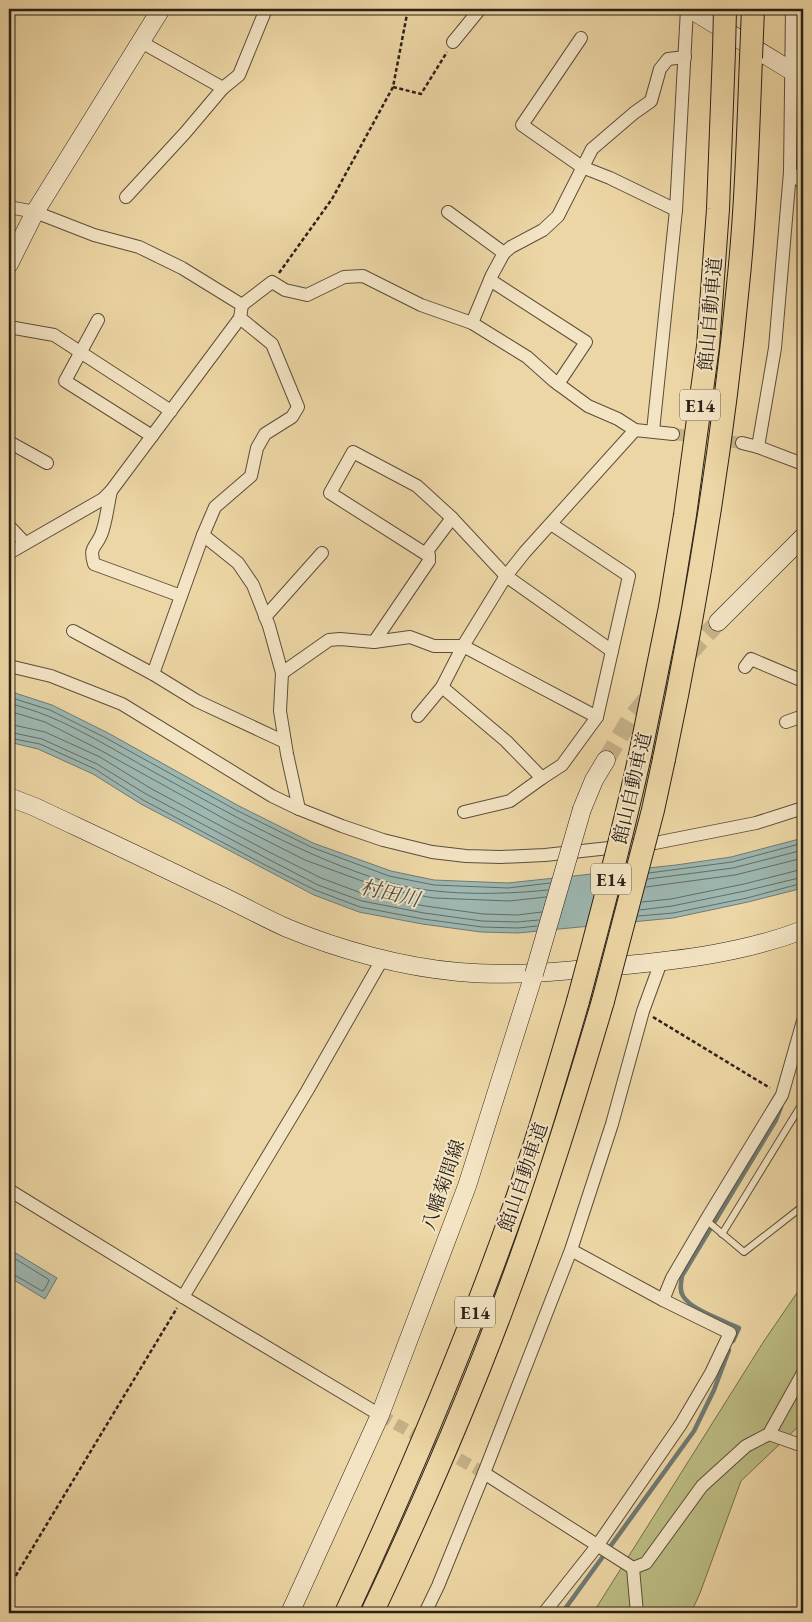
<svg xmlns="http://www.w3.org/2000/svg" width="812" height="1622" font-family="'EB Garamond','Noto Serif JP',serif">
  <rect width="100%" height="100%" fill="#edd6a5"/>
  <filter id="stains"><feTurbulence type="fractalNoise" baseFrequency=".004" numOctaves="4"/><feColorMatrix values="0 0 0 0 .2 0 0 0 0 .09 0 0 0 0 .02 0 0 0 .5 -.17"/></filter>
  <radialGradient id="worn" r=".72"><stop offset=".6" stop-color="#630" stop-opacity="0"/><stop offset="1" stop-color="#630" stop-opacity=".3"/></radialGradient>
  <polygon fill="#bcbd84" stroke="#746f4e" points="803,1284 803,1422 741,1481 700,1593 691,1613 593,1613 764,1341"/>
  <g fill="#9db7b1" stroke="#6f7b74">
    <polygon points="9,691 52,705 108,733 239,806 313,843 391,871 434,880 508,883 676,865 731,857 803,838 803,888 748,902 673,918 518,933 481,932 422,924 359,912 314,895 141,804 93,774 38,749 9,742"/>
    <polygon points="9,1249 57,1278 45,1299 9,1277"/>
  </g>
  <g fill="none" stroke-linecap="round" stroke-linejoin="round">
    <g stroke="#646c65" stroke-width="1">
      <polyline points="9,697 50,710 106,738 236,810 311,847 389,876 434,885 508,888 550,883"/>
      <path d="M9 703C22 707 36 711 48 716 84 731 118 752 152 771 227 812 304 857 387 882 436 896 498 895 548 890"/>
      <polyline points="9,711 45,722 100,750 230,822 305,860 384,889 434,898 509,901 546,897"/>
      <polyline points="9,724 45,732 100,757 150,788 271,853 321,878 364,894 425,906 483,914 517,915 542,912"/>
      <polyline points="9,732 42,739 97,764 146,794 268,859 318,885 362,901 424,913 482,921 517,922 539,920"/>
      <polyline points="9,738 40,744 95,769 143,800 265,865 315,890 360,907 423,919 482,927 518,928 537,926"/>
      <polyline points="649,873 732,862 803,843"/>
      <polyline points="648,879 733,868 803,850"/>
      <polyline points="646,887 735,875 803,858"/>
      <polyline points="642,902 671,899 744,884 803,869"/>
      <polyline points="640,910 672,906 745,891 803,877"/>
      <polyline points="638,916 673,913 747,898 803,883"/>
      <polyline points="9,1255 48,1279 49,1281 44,1290 42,1291 13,1274 9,1273"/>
    </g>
    <g stroke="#6f7b74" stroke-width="4.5">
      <path d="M733 1341 739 1328C725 1321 691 1310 683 1296 679 1290 681 1283 682 1276L776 1120 781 1107"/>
      <polyline points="562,1613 694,1431 714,1390 729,1350"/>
    </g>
    <g stroke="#c6b289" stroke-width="12" stroke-dasharray="12 6" stroke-linecap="butt">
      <polyline points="673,434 742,443"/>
      <polyline points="380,1415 484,1473"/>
    </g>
    <polyline stroke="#c6b289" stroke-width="18" stroke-dasharray="18 9" stroke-linecap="butt" points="606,760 629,721 645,701 718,622"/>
    <defs>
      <g id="lane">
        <polyline points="706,1220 744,1252 803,1206"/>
        <polyline points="722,1234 803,1102"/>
      </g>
      <g id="street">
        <polyline points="581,38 522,125 582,167 610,178 676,210"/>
        <polyline points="141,42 223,88"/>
        <polyline points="453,42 480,9"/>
        <polyline points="790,172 803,183"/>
        <polyline points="126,197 185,133 223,88 239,75 266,9"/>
        <polyline points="9,207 35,212 94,235 139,247 182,268 242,305"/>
        <polyline points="448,212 504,253"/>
        <polyline points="490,280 586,342 558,384"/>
        <polyline points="98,320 65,381 152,436"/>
        <polyline points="472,323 492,275 504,253 511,247 543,230 558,216 592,149 634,113 651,101 660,69 668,59 685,57"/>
        <polyline points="9,327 54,335 171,411"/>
        <polyline points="653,431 676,210 687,9"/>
        <polyline points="9,442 47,463"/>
        <polyline points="742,443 758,447 803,464"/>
        <polyline points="758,447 775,348 790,172 792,9"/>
        <path d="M111 491C108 503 106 524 101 535 95 549 89 546 94 564L181 596"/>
        <polyline points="9,526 25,543"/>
        <polyline points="203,535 238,563 253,585 269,626 282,673 280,711 287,754 299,809"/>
        <polyline points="9,553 103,499 111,491 240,318 242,305 272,282 285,290 307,295 344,277 363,276 421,305 472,323 527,357 554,381 588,406 618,419 635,430 673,434"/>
        <polyline points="429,556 330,493 353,452 417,486 452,518 506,576 612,651"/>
        <polyline points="265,617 322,553"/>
        <polyline points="73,631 153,674 197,701 285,742"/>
        <polyline points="374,642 429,561 428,550 452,518"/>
        <polyline points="9,666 51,676 122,704 272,796 299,809 342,826 383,840 432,852 466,856 501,857 545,855 655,843 756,823 803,808"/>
        <polyline points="745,667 751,659 803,681"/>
        <polyline points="282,673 329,640 340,639 374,642 410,637 434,646 463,646 506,576 525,552 635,430"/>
        <polyline points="153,674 203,535 215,507 251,476 257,448 265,434 292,417 298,407 272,344 240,318"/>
        <polyline points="442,687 506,741 542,778"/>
        <polyline points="418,716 442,687 463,646 597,717"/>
        <polyline points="786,722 803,716"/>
        <polyline points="464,812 510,801 542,778 562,765 597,717 629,576 551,524"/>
        <polyline points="9,1190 183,1297 380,1415"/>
        <polyline points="183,1297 307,1091 383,958"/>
        <polyline points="663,1300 672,1278 706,1220 782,1095 803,1021"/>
        <polyline points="769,1434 803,1446"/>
        <polyline points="484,1473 633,1568"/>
        <polyline points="633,1568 646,1563 702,1486 746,1446 769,1434 803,1373"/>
        <polyline points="633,1568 637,1613"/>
        <polyline points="425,1613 438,1586 484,1473 571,1250 612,1124 643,1011 661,962"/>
        <polyline points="544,1613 597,1546 681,1424 711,1373 730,1333 663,1300 571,1250"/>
      </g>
      <g id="secondary">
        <polyline points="690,9 803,78"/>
        <polyline points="9,264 35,212 161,9"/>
        <polyline points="718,622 803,537"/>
        <path d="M9 797 35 807C92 834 150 861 207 889 234 901 260 916 287 928 340 950 402 967 459 972 512 977 564 971 617 966 680 960 743 953 803 930"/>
        <polyline points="582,809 594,780 606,760"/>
        <polyline points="290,1613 380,1415 467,1186 534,974"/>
      </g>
      <g id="highway">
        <polyline points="640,755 670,607 685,515 708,346 718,209 724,51"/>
        <path d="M664 759C697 602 723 444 738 285 746 210 748 134 751 58"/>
        <path d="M346 1613C408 1480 465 1345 514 1207 538 1139 558 1070 578 1001"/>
        <path d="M372 1613C423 1505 471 1395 512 1282 546 1190 575 1096 603 1001"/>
      </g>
    </defs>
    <use href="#lane" stroke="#5c4e3c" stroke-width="8"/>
    <use href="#street" stroke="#5c4e3c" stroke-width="14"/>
    <use href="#secondary" stroke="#2b2119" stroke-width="19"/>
    <use href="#highway" stroke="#2b2119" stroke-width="24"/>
    <g stroke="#2b2119" stroke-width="2.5" stroke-dasharray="4 2.5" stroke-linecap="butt">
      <polyline points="393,87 421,94 447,52"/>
      <polyline points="279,273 332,199 393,87 408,9"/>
      <polyline points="653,1017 770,1088"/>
      <polyline points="9,1587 177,1308"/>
    </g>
    <use href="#lane" stroke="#f3e4c4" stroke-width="6"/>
    <use href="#street" stroke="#f3e4c4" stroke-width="12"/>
    <use href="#secondary" stroke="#f3e4c4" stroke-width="18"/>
    <use href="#highway" stroke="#edd6a5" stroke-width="22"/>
    <defs>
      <polyline id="secondary-bridge" points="534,974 582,809"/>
      <g id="highway-bridge">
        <polyline points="724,51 725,9"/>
        <polyline points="751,58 753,9"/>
        <path d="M578 1001C600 919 622 838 640 755"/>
        <polyline points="603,1001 653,810 664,759"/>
      </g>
    </defs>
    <use href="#secondary-bridge" stroke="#2b2119" stroke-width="19" stroke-linecap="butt"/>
    <use href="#highway-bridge" stroke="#2b2119" stroke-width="24" stroke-linecap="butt"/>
    <use href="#secondary-bridge" stroke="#f3e4c4" stroke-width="18"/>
    <use href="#highway-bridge" stroke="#edd6a5" stroke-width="22"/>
  </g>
  <g text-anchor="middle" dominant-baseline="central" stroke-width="4" stroke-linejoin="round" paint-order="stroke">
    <g fill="#f3e4c4" stroke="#675c4c" stroke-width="1">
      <rect x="680" y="389.5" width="40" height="31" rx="4"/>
      <rect x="591" y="863.5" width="40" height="31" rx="4"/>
      <rect x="455" y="1296.5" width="40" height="31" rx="4"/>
    </g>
    <g font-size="18" font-weight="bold" fill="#2b2119">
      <text x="700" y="405">E14</text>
      <text x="611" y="879">E14</text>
      <text x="475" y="1312">E14</text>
    </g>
    <g font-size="19" fill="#2b2119" stroke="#f3e4c4">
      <text transform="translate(710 314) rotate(-85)">館山自動車道</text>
      <text transform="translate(632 788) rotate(-77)">館山自動車道</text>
      <text transform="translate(523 1177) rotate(-71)">館山自動車道</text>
      <text transform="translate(443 1185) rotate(-71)">八幡菊間線</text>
    </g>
    <g font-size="20" font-style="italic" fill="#4d4e47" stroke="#f3e4c4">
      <text transform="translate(390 893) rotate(13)">村田川</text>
    </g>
  </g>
  <rect width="812" height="1622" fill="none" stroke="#edd6a5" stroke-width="30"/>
  <rect x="10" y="10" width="792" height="1602" fill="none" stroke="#2b2119" stroke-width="2.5"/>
  <rect x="15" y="15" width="782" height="1592" fill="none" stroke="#2b2119"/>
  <rect width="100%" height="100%" filter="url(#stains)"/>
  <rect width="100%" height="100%" fill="url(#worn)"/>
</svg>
